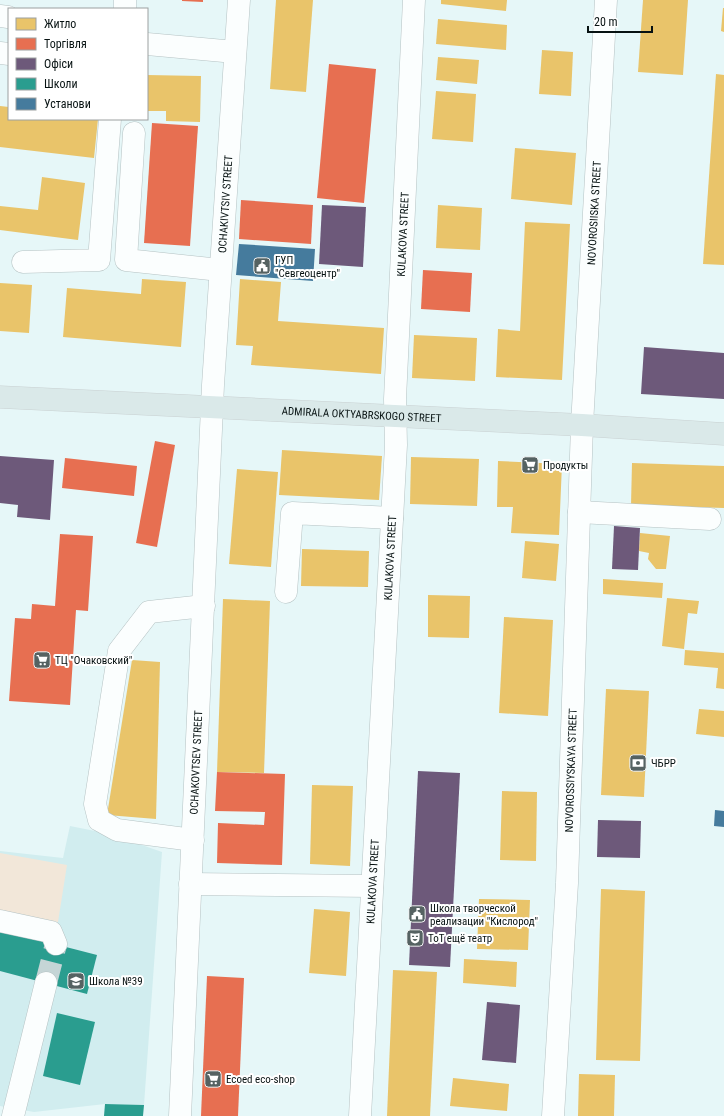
<svg xmlns="http://www.w3.org/2000/svg" width="724" height="1116" font-family="'Roboto Condensed',sans-serif">
  <rect width="100%" height="100%" fill="#e6f7f8"/>
  <polygon fill="#d1edef" points="70,826 110,834 162,852 144,1105 105,1104 34,1112 0,1106 0,851 63,858"/>
  <polygon fill="#f2e7d9" points="0,853 67,865 58,922 0,913"/>
  <g fill="#e9c46a">
    <polygon points="276,0 313,0 306,92 270,89"/>
    <polygon points="441,0 507,0 506,11 441,4"/>
    <polygon points="643,0 688,0 683,75 638,72"/>
    <polygon points="723,8 724,8 724,32 721,31"/>
    <polygon points="438,19 507,25 506,50 436,44"/>
    <polygon points="542,50 573,52 571,96 539,94"/>
    <polygon points="438,57 479,60 477,84 436,80"/>
    <polygon points="716,74 724,75 724,265 703,264"/>
    <polygon points="147,75 201,76 200,122 166,121 166,111 147,111"/>
    <polygon points="436,91 476,94 473,142 432,139"/>
    <polygon points="0,106 9,107 9,119 98,119 94,158 0,147"/>
    <polygon points="515,148 576,153 572,205 511,199"/>
    <polygon points="42,177 85,183 78,240 0,230 0,206 38,210"/>
    <polygon points="438,205 482,208 480,250 436,248"/>
    <polygon points="525,222 570,224 562,380 496,377 498,329 520,331"/>
    <polygon points="142,279 186,282 181,347 63,337 67,288 141,294"/>
    <polygon points="240,279 281,282 278,321 384,328 381,374 251,365 253,346 236,345"/>
    <polygon points="0,283 32,285 29,333 0,331"/>
    <polygon points="414,335 477,338 475,381 412,378"/>
    <polygon points="282,450 382,456 379,500 279,495"/>
    <polygon points="411,457 479,459 477,506 410,504"/>
    <polygon points="498,461 562,464 559,535 511,533 513,507 497,507"/>
    <polygon points="632,463 724,466 724,508 631,505"/>
    <polygon points="237,469 278,472 271,567 229,564"/>
    <polygon points="640,533 670,536 666,569 656,569 648,559 649,553 639,551"/>
    <polygon points="525,541 559,544 556,581 522,578"/>
    <polygon points="302,549 369,551 368,587 301,586"/>
    <polygon points="603,579 663,583 662,598 603,594"/>
    <polygon points="428,595 470,596 469,638 428,637"/>
    <polygon points="667,598 699,601 697,614 688,613 684,649 662,646"/>
    <polygon points="223,599 270,601 264,773 217,772"/>
    <polygon points="504,617 553,620 548,716 499,713"/>
    <polygon points="685,650 724,653 724,689 716,688 718,668 684,665"/>
    <polygon points="132,660 160,662 156,819 107,815"/>
    <polygon points="606,689 649,691 644,797 601,795"/>
    <polygon points="699,709 724,711 724,737 696,734"/>
    <polygon points="312,785 353,786 350,866 310,864"/>
    <polygon points="502,791 537,792 536,861 500,860"/>
    <polygon points="601,889 645,891 640,1061 596,1060"/>
    <polygon points="479,899 530,900 528,950 477,949"/>
    <polygon points="314,909 350,912 346,976 309,973"/>
    <polygon points="464,959 517,962 516,987 463,983"/>
    <polygon points="393,970 437,972 430,1116 387,1116"/>
    <polygon points="579,1074 615,1075 614,1116 578,1116"/>
    <polygon points="453,1078 509,1084 507,1111 450,1106"/>
  </g>
  <g fill="#e76f51">
    <polygon points="182,0 203,0 203,2 182,1"/>
    <polygon points="329,64 376,69 364,203 317,198"/>
    <polygon points="152,123 198,126 190,246 144,243"/>
    <polygon points="241,200 313,205 311,244 239,239"/>
    <polygon points="423,270 472,273 470,312 421,309"/>
    <polygon points="155,441 175,445 157,547 136,543"/>
    <polygon points="65,458 137,466 134,496 62,488"/>
    <polygon points="60,534 93,536 88,611 76,610 70,705 9,701 15,618 31,619 32,604 55,606"/>
    <polygon points="217,772 285,774 282,865 217,863 218,823 264,825 265,812 215,811"/>
    <polygon points="207,976 244,978 238,1116 201,1116"/>
  </g>
  <g fill="#6d597a">
    <polygon points="322,205 366,207 363,267 319,264"/>
    <polygon points="644,347 724,353 724,399 641,394"/>
    <polygon points="0,456 54,460 50,520 17,517 18,505 0,503"/>
    <polygon points="614,526 640,528 638,570 612,569"/>
    <polygon points="418,771 460,773 450,967 409,965"/>
    <polygon points="598,820 641,821 640,858 597,857"/>
    <polygon points="487,1002 520,1005 516,1063 482,1060"/>
  </g>
  <g fill="#2a9d8f">
    <polygon points="0,930 97,955 87,994 0,971"/>
    <polygon points="57,1013 95,1022 80,1085 43,1076"/>
    <polygon points="105,1104 144,1105 143,1116 104,1116"/>
  </g>
  <g fill="#457b9d">
    <polygon points="239,244 315,249 313,281 236,275"/>
    <polygon points="715,810 724,811 724,827 714,826"/>
  </g>
  <g fill="none" stroke-linecap="round" stroke-linejoin="round">
    <polyline stroke="#c5d5d6" stroke-width="22" stroke-dasharray="22 11" stroke-linecap="butt" points="46,983 56,944"/>
    <defs>
      <g id="minor">
        <polyline points="125,9 125,0"/>
        <polyline points="0,16 8,17"/>
        <polyline points="147,44 235,52"/>
        <polyline points="0,53 9,54"/>
        <polyline points="134,133 126,260 220,270"/>
        <polyline points="23,262 99,260 110,119"/>
        <polyline points="579,512 710,519"/>
        <polyline points="286,592 292,513 392,518"/>
        <polyline points="193,840 117,830 99,820 95,804 119,651 149,612 204,606"/>
        <polyline points="190,884 372,886"/>
        <polyline points="0,921 51,932 56,944"/>
        <polyline points="13,1116 46,983"/>
        <path id="s1" d="M180 1116 213 385 239 0"/>
        <path id="s2" d="M360 1116 396 445 395 399 414 0"/>
        <path id="s3" d="M553 1116 567 883 582 425 606 0"/>
      </g>
      <g id="major">
        <path id="s4" d="M0 397 582 425 724 434"/>
      </g>
    </defs>
    <use href="#minor" stroke="#b5c2c3" stroke-width="23"/>
    <use href="#major" stroke="#c9d1d2" stroke-width="23"/>
    <use href="#minor" stroke="#fbfefe" stroke-width="22"/>
    <use href="#major" stroke="#dae9e9" stroke-width="22"/>
  </g>
  <defs>
    <symbol id="civic-square" viewBox="-11 -11 22 22"><rect x="-9" y="-9" width="18" height="18" rx="4" fill="#556262" stroke="#fff"/><path d="M-.6-6.5H3V-4.5H.6V-3L4-1V1h2V6H-6V1h2V-1L-.6-3ZM-1.2 2.5V6h2.4V2.5Z" fill="#fff"/></symbol>
    <symbol id="supermarket-square" viewBox="-11 -11 22 22"><rect x="-9" y="-9" width="18" height="18" rx="4" fill="#556262" stroke="#fff"/><path d="M-6-5.5h2.5l.6 2H6L4.5 2H-2.5L-4.4-4H-6ZM-1.5 3.2a1.3 1.3 0 1 0 .1 0ZM3 3.2a1.3 1.3 0 1 0 .1 0Z" fill="#fff"/></symbol>
    <symbol id="bank-square" viewBox="-11 -11 22 22"><rect x="-9" y="-9" width="18" height="18" rx="4" fill="#556262" stroke="#fff"/><path d="M-6-4H6V4H-6ZM0-2.3a2.3 2.3 0 1 0 0 4.6a2.3 2.3 0 1 0 0-4.6Z" fill="#fff"/></symbol>
    <symbol id="theatre-square" viewBox="-11 -11 22 22"><rect x="-9" y="-9" width="18" height="18" rx="4" fill="#556262" stroke="#fff"/><path d="M-5-5.5Q0-4 5-5.5V0Q5 5 0 6Q-5 5-5 0ZM-3.3-2.5H-1v1.5H-3.3ZM1-2.5H3.3v1.5H1ZM-2.8 1Q0 5.5 2.8 1Z" fill="#fff"/></symbol>
    <symbol id="school-square" viewBox="-11 -11 22 22"><rect x="-9" y="-9" width="18" height="18" rx="4" fill="#556262" stroke="#fff"/><path d="M0-5L7-2L0 1L-7-2ZM-4 1L0 2.5L4 1V4Q0 6-4 4Z" fill="#fff"/></symbol>
  </defs>
  <g fill-rule="evenodd">
    <use href="#civic-square" x="252" y="256" width="20" height="20"/>
    <use href="#supermarket-square" x="520" y="455" width="20" height="20"/>
    <use href="#supermarket-square" x="32" y="650" width="20" height="20"/>
    <use href="#bank-square" x="628" y="753" width="20" height="20"/>
    <use href="#civic-square" x="407" y="904" width="20" height="20"/>
    <use href="#theatre-square" x="405" y="928" width="20" height="20"/>
    <use href="#school-square" x="66" y="971" width="20" height="20"/>
    <use href="#supermarket-square" x="203" y="1069" width="20" height="20"/>
  </g>
  <g text-anchor="middle" dominant-baseline="central" stroke-width="4" stroke-linejoin="round" paint-order="stroke">
    <g font-size="11" fill="#071212" stroke="#fff">
      <text stroke="none"><textPath href="#s1" startOffset="913">OCHAKIVTSIV STREET</textPath></text>
      <text stroke="none"><textPath href="#s3" startOffset="904">NOVOROSIISKA STREET</textPath></text>
      <text stroke="none"><textPath href="#s2" startOffset="883">KULAKOVA STREET</textPath></text>
      <text stroke="none"><textPath href="#s4" startOffset="362">ADMIRALA OKTYABRSKOGO STREET</textPath></text>
      <text stroke="none"><textPath href="#s2" startOffset="559">KULAKOVA STREET</textPath></text>
      <text stroke="none"><textPath href="#s1" startOffset="354">OCHAKOVTSEV STREET</textPath></text>
      <text stroke="none"><textPath href="#s3" startOffset="346">NOVOROSSIYSKAYA STREET</textPath></text>
      <text stroke="none"><textPath href="#s2" startOffset="235">KULAKOVA STREET</textPath></text>
    </g>
    <g font-size="11" fill="#071212" stroke="#fff" text-anchor="start">
      <text x="275" y="260">ГУП<tspan x="275" dy="13">"Севгеоцентр"</tspan></text>
      <text x="543" y="465">Продукты</text>
      <text x="55" y="660">ТЦ "Очаковский"</text>
      <text x="651" y="763">ЧБРР</text>
      <text x="430" y="908">Школа творческой<tspan x="430" dy="13">реализации "Кислород"</tspan></text>
      <text x="428" y="938">ТоТ ещё театр</text>
      <text x="89" y="981">Школа №39</text>
      <text x="226" y="1079">Ecoed eco-shop</text>
    </g>
  </g>
  <rect x="8" y="8" width="140" height="112" fill="#ffffff" stroke="#9ca0a0"/>
  <rect x="16" y="18" width="20" height="12" fill="#e9c46a" stroke="#9ca0a0"/>
  <text x="44" y="28" font-size="12" fill="#071212">Житло</text>
  <rect x="16" y="38" width="20" height="12" fill="#e76f51" stroke="#9ca0a0"/>
  <text x="44" y="48" font-size="12" fill="#071212">Торгівля</text>
  <rect x="16" y="58" width="20" height="12" fill="#6d597a" stroke="#9ca0a0"/>
  <text x="44" y="68" font-size="12" fill="#071212">Офіси</text>
  <rect x="16" y="78" width="20" height="12" fill="#2a9d8f" stroke="#9ca0a0"/>
  <text x="44" y="88" font-size="12" fill="#071212">Школи</text>
  <rect x="16" y="98" width="20" height="12" fill="#457b9d" stroke="#9ca0a0"/>
  <text x="44" y="108" font-size="12" fill="#071212">Установи</text>
  <path d="M588 26v6h64v-6" fill="none" stroke="#071212" stroke-width="2"/>
  <text x="594" y="26" font-size="12" fill="#071212" stroke="#ffffff" stroke-width="3" paint-order="stroke">20 m</text>
</svg>
